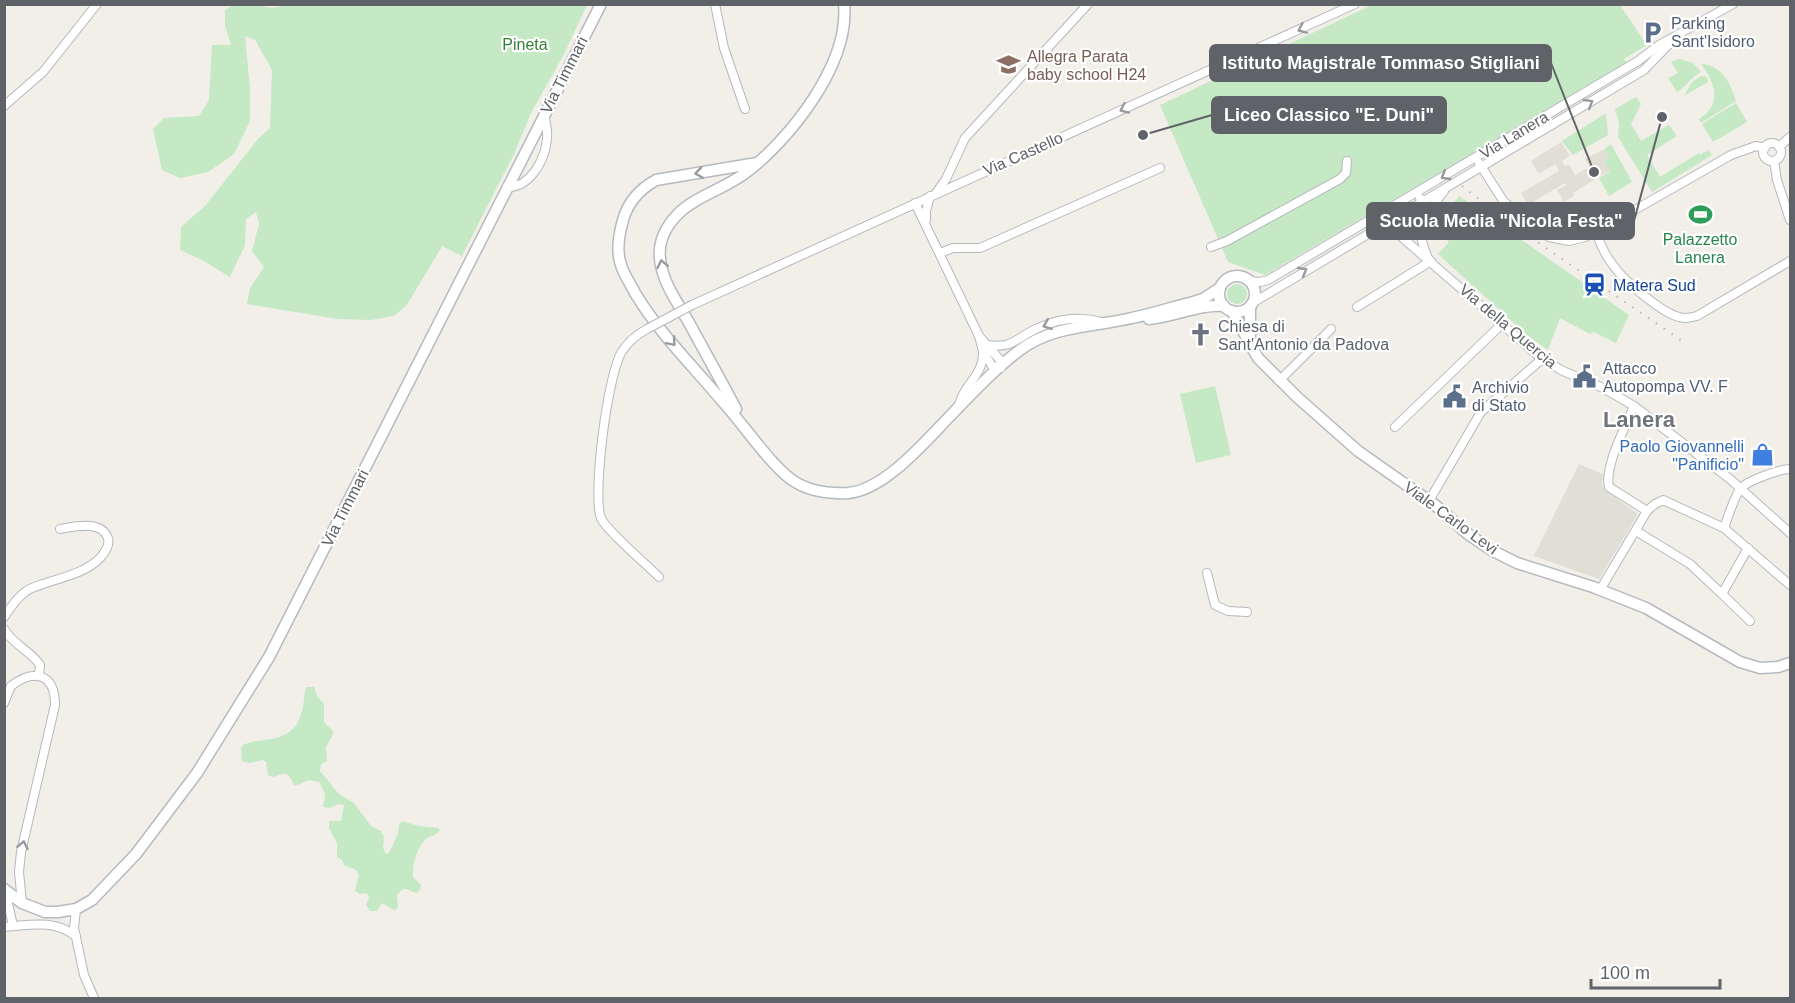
<svg xmlns="http://www.w3.org/2000/svg" width="1795" height="1003" font-family="Arial,sans-serif">
  <rect width="100%" height="100%" fill="#f1efe8"/>
  <g fill="#e1ded6">
    <polygon points="1561,142 1570,156 1562,161 1565,166 1569,164 1575,175 1590,167 1585,159 1604,149 1609,156 1604,160 1610,170 1573,193 1574,196 1564,202 1557,190 1566,185 1565,183 1528,205 1521,193 1559,171 1555,164 1539,174 1531,161"/>
    <polygon points="1579,464 1603,474 1602,486 1609,493 1638,514 1599,579 1534,556"/>
  </g>
  <g fill="#c5e8c5">
    <polygon points="286,5 587,5 564,54 531,113 514,154 462,256 442,246 407,305 394,316 371,320 338,319 247,304 250,288 264,267 252,251 259,224 256,212 246,219 245,245 230,277 202,260 180,250 181,227 205,206 258,139 270,128 272,70 255,40 245,36 250,89 250,121 234,154 208,172 180,178 162,170 153,129 164,118 199,116 209,100 212,45 231,45 225,25 225,10 233,5 258,5 272,8"/>
    <polygon points="1372,5 1620,5 1647,45 1624,59 1629,65 1510,131 1265,275 1228,262 1160,105"/>
    <path d="M1679 59 1693 63 1701 72C1690 78 1685 88 1677 92L1668 78 1678 73 1671 62Z"/>
    <path d="M1701 64C1721 64 1731 84 1736 101L1701 123 1699 119C1723 105 1715 82 1701 64Z"/>
    <polygon points="1701,76 1707,77 1708,82 1684,96 1692,82"/>
    <polygon points="1636,97 1641,104 1631,124 1641,141 1669,125 1677,136 1647,155 1660,177 1699,153 1700,155 1708,150 1712,155 1652,192 1618,137 1619,124 1615,109"/>
    <polygon points="1736,103 1747,122 1713,142 1702,124"/>
    <polygon points="1606,113 1608,135 1573,155 1562,141"/>
    <polygon points="1611,144 1632,182 1609,196 1599,178 1610,171 1604,160 1609,156 1604,149"/>
    <polygon points="1459,196 1629,315 1616,343 1594,332 1590,334 1560,318 1548,350 1527,335 1438,254 1449,242 1436,227"/>
    <circle cx="1237" cy="294" r="10"/>
    <polygon points="1215,386 1231,455 1196,463 1180,394"/>
    <path d="M307 687H314L317 696 324 704V722L334 732 326 747 327 761 321 764 320 771 339 794 354 803 371 826 381 831 384 837 383 848 386 854 389 853 398 834 399 824 402 821 419 826 438 828 440 830C435 837 429 835 424 841 416 850 412 866 413 877L421 885V888L417 893C406 892 407 883 397 895L398 905 397 909 394 910 382 903 377 911H370L366 905 369 898 367 893 360 894 355 891 359 874 355 869 345 866 342 860 337 857V843L329 828V821H341L344 805 338 804 330 808 323 807 325 794 319 782 309 780 297 785H294C288 773 288 771 274 777L268 775 266 762 263 760 250 763 242 761 241 748 243 745C251 741 258 741 266 740 298 736 303 718 305 689Z"/>
  </g>
  <g fill="none" stroke-linecap="round" stroke-linejoin="round">
    <defs>
      <g id="street">
        <polyline points="715,4 724,48 745,109"/>
        <polyline points="4,106 43,72 97,4"/>
        <circle cx="1772" cy="152" r="9"/>
        <polyline points="1779,147 1790,137"/>
        <polyline points="1774,161 1777,180 1790,220"/>
        <polyline points="1479,163 1504,202 1549,237 1569,241 1585,237 1596,232 1731,155 1756,146 1765,148"/>
        <path d="M507 187C530 188 545 160 547 139 548 131 546 123 544 115"/>
        <polyline points="936,193 946,179 965,138 1088,4"/>
        <path d="M1420 198C1429 210 1422 219 1421 232 1421 241 1424 249 1428 258"/>
        <polyline points="915,203 979,336 983,351 992,366 1001,368 1000,360 979,336"/>
        <polyline points="1387,210 1387,222 1397,233 1542,359 1563,371 1603,388 1634,406 1730,479 1790,533"/>
        <polyline points="926,220 926,211 930,196"/>
        <path d="M1596 232C1600 244 1605 255 1613 265 1623 280 1662 313 1679 317 1685 319 1690 318 1697 316L1790 261"/>
        <polyline points="1397,233 1425,216 1444,191"/>
        <polyline points="1211,247 1227,241 1340,179 1346,173 1347,161"/>
        <polyline points="940,253 953,248 980,248 1160,168"/>
        <polyline points="1251,281 1260,282 1268,280 1638,61 1659,45 1733,4"/>
        <polyline points="1254,302 1644,70 1672,41"/>
        <polyline points="692,305 1355,4"/>
        <polyline points="1357,307 1431,261"/>
        <path d="M647 329C638 334 629 341 623 350 608 369 592 495 601 518 606 530 647 565 659 577"/>
        <path d="M986 345C1014 349 1015 338 1038 328 1059 318 1080 316 1102 322"/>
        <polyline points="1279,381 1331,329"/>
        <path d="M959 405C963 385 984 375 983 352"/>
        <path d="M1634 406C1626 426 1604 466 1609 487L1647 511"/>
        <polyline points="1395,427 1503,323"/>
        <polyline points="1429,501 1481,412 1542,359"/>
        <path d="M1724 528C1728 518 1734 496 1741 488 1749 480 1780 469 1790 469"/>
        <polyline points="1636,531 1690,564 1722,594 1748,548"/>
        <polyline points="1207,573 1215,605 1228,611 1247,612"/>
        <polyline points="1600,590 1647,511 1655,504 1663,500 1724,528 1790,585"/>
        <polyline points="1722,594 1750,621"/>
        <path d="M4 617C10 608 17 598 25 592 30 588 37 586 43 584 63 577 86 573 101 557 106 551 111 543 107 536 99 520 73 527 60 529"/>
        <path d="M4 629C12 644 31 651 40 665L39 676"/>
        <path d="M4 703 11 686C35 668 55 674 55 705L21 852 19 872 22 903"/>
        <polyline points="8,893 8,903 13,926"/>
        <polyline points="76,909 74,928 84,975 94,998"/>
        <path d="M4 927C31 925 53 919 76 936"/>
      </g>
      <g id="secondary">
        <path d="M757 163 656 180C640 189 628 202 623 220 619 234 616 251 621 265 624 275 630 283 635 293 659 333 693 366 723 402 743 424 769 463 792 480 808 491 829 494 848 493 886 490 928 438 954 412 974 391 996 368 1020 350 1053 325 1094 327 1132 318 1152 314 1173 307 1193 302L1203 299 1220 288"/>
        <circle cx="1237" cy="294" r="18"/>
        <polyline points="1232,311 1258,358 1297,397 1358,451 1435,505 1468,534 1493,551 1517,563 1593,587 1646,608 1740,662 1760,668 1778,667 1790,663"/>
        <path d="M1149 319C1174 317 1199 304 1224 306"/>
        <polyline points="1250,338 1250,307"/>
        <path d="M736 409C720 379 704 350 688 321 677 302 662 281 660 259 658 242 666 226 678 214 693 198 725 188 744 174 789 141 850 64 844 4"/>
        <polyline points="4,889 22,903 45,912 58,912 76,909 92,900 136,854 197,773 269,657 601,4"/>
      </g>
    </defs>
    <use href="#street" stroke="#b5b8bc" stroke-width="10"/>
    <use href="#secondary" stroke="#b6babf" stroke-width="13"/>
    <use href="#street" stroke="#fff" stroke-width="8"/>
    <use href="#secondary" stroke="#fff" stroke-width="10"/>
    <polyline stroke="#b6b7b8" stroke-width="2" stroke-dasharray="1.5 8" stroke-linecap="butt" points="1462,186 1515,227 1685,343"/>
    <defs>
      <polyline id="street-bridge" points="647,329 692,305"/>
    </defs>
    <use href="#street-bridge" stroke="#b5b8bc" stroke-width="10" stroke-linecap="butt"/>
    <use href="#street-bridge" stroke="#fff" stroke-width="8"/>
  </g>
  <defs><path id="oneway-chevron" d="M-2-3.5L2.5 0L-2 3.5" fill="none" stroke-width="1.6" stroke-linecap="round" stroke-linejoin="round" transform="scale(1.5)"/></defs>
  <g stroke="#979a9d">
    <use href="#oneway-chevron" transform="translate(1302 29) rotate(156)"/>
    <use href="#oneway-chevron" transform="translate(1589 103) rotate(-31)"/>
    <use href="#oneway-chevron" transform="translate(1124 109) rotate(156)"/>
    <use href="#oneway-chevron" transform="translate(699 173) rotate(172)"/>
    <use href="#oneway-chevron" transform="translate(1445 176) rotate(149)"/>
    <use href="#oneway-chevron" transform="translate(662 264) rotate(-101)"/>
    <use href="#oneway-chevron" transform="translate(1303 271) rotate(-30)"/>
    <use href="#oneway-chevron" transform="translate(1047 325) rotate(159)"/>
    <use href="#oneway-chevron" transform="translate(672 342) rotate(49)"/>
    <use href="#oneway-chevron" transform="translate(23 845) rotate(-78)"/>
  </g>
  <defs>
    <symbol id="parking-bare" viewBox="-9 -9 18 18"><path d="M-3.5-5.5H1a3.5 3.5 0 0 1 0 7H-1V5.5H-3.5ZM-1-3.4V-.6H.8a1.4 1.4 0 0 0 0-2.8Z" fill="#5c6f8a" stroke="#fff" stroke-width="2.5" paint-order="stroke"/></symbol>
    <symbol id="school-bare" viewBox="-9 -9 18 18"><path d="M0-5L7-2L0 1L-7-2ZM-4 1L0 2.5L4 1V4Q0 6-4 4Z" fill="#8d6e63" stroke="#fff" stroke-width="2.5" paint-order="stroke"/></symbol>
    <symbol id="stadium-bare" viewBox="-9 -9 18 18"><path d="M0-5a6.5 5 0 1 0 0 10a6.5 5 0 1 0 0-10ZM-3.5-1.8h7v3.6h-7Z" fill="#2e9e5b" stroke="#fff" stroke-width="2.5" paint-order="stroke"/></symbol>
    <symbol id="station-bare" viewBox="-9 -9 18 18"><path d="M-3-6H3Q5-6 5-4V2Q5 4 3 4L4.5 6H3L1.5 4h-3L-3 6H-4.5L-3 4Q-5 4-5 2V-4Q-5-6-3-6ZM-3.5-4v3h7v-3ZM-3.5 1v1.5H-2V1ZM2 1v1.5H3.5V1Z" fill="#1a4fb4" stroke="#fff" stroke-width="2.5" paint-order="stroke"/></symbol>
    <symbol id="church-bare" viewBox="-9 -9 18 18"><path d="M-1.2-6h2.4v3.5h3.3v2.4h-3.3V6h-2.4V-.1h-3.3v-2.4h3.3Z" fill="#6b7280" stroke="#fff" stroke-width="2.5" paint-order="stroke"/></symbol>
    <symbol id="civic-bare" viewBox="-9 -9 18 18"><path d="M-.6-6.5H3V-4.5H.6V-3L4-1V1h2V6H-6V1h2V-1L-.6-3ZM-1.2 2.5V6h2.4V2.5Z" fill="#5c6f8a" stroke="#fff" stroke-width="2.5" paint-order="stroke"/></symbol>
    <symbol id="shop-bare" viewBox="-9 -9 18 18"><path d="M-5-2.5h2.3a2.7 3.5 0 0 1 5.4 0H5L5.5 6h-11ZM-1.5-2.5h3a1.5 2.3 0 0 0-3 0Z" fill="#3f7fe0" stroke="#fff" stroke-width="2.5" paint-order="stroke"/></symbol>
  </defs>
  <g fill-rule="evenodd">
    <use href="#parking-bare" x="1636" y="16" width="33" height="33"/>
    <use href="#school-bare" x="992" y="48" width="33" height="33"/>
    <use href="#stadium-bare" x="1684" y="198" width="33" height="33"/>
    <use href="#station-bare" x="1578" y="268" width="33" height="33"/>
    <use href="#church-bare" x="1184" y="318" width="33" height="33"/>
    <use href="#civic-bare" x="1568" y="360" width="33" height="33"/>
    <use href="#civic-bare" x="1438" y="380" width="33" height="33"/>
    <use href="#shop-bare" x="1746" y="438" width="33" height="33"/>
  </g>
  <g text-anchor="middle" dominant-baseline="central" stroke-width="4.5" stroke-linejoin="round" paint-order="stroke">
    <g font-size="16" fill="#4e5e75" stroke="#fff" text-anchor="start">
      <text x="1671" y="23">Parking<tspan x="1671" dy="18">Sant'Isidoro</tspan></text>
      <text x="1603" y="368">Attacco<tspan x="1603" dy="18">Autopompa VV. F</tspan></text>
      <text x="1472" y="387">Archivio<tspan x="1472" dy="18">di Stato</tspan></text>
    </g>
    <g font-size="16" fill="#348238" stroke="#fff">
      <text x="525" y="44">Pineta</text>
    </g>
    <g font-size="16" fill="#785e54" stroke="#fff" text-anchor="start">
      <text x="1027" y="56">Allegra Parata<tspan x="1027" dy="18">baby school H24</tspan></text>
    </g>
    <g font-size="16" fill="#5f6368" stroke="#fff">
      <text transform="translate(564 75) rotate(-63)">Via Timmari</text>
      <text transform="translate(1514 135) rotate(-31)">Via Lanera</text>
      <text transform="translate(1023 154) rotate(-24)">Via Castello</text>
      <text transform="translate(1508 326) rotate(40)">Via della Quercia</text>
      <text transform="translate(345 508) rotate(-63)">Via Timmari</text>
      <text transform="translate(1451 518) rotate(36)">Viale Carlo Levi</text>
    </g>
    <g font-size="16" fill="#27864d" stroke="#fff">
      <text x="1700" y="239">Palazzetto<tspan x="1700" dy="18">Lanera</tspan></text>
    </g>
    <g font-size="16" fill="#164399" stroke="#fff" text-anchor="start">
      <text x="1613" y="285">Matera Sud</text>
    </g>
    <g font-size="16" fill="#5b616d" stroke="#fff" text-anchor="start">
      <text x="1218" y="326">Chiesa di<tspan x="1218" dy="18">Sant'Antonio da Padova</tspan></text>
    </g>
    <g font-size="16" fill="#366cbe" stroke="#fff" text-anchor="end">
      <text x="1744" y="446">Paolo Giovannelli<tspan x="1744" dy="18">"Panificio"</tspan></text>
    </g>
    <g font-size="22" font-weight="bold" fill="#70757a" stroke="#fff">
      <text x="1639" y="419">Lanera</text>
    </g>
  </g>
  <path fill="none" stroke="#5f6368" stroke-width="2" d="M1594 172L1551 63M1143 135L1212 115M1662 117L1634 221"/>
  <g fill="#5f6368" stroke="#fff" stroke-width="2">
    <circle cx="1594" cy="172" r="6"/>
    <circle cx="1143" cy="135" r="6"/>
    <circle cx="1662" cy="117" r="6"/>
  </g>
  <g fill="#5f6368" stroke="#5f6368" stroke-width="2">
    <rect x="1210" y="45" width="341" height="36" rx="6"/>
    <rect x="1212" y="97" width="234" height="36" rx="6"/>
    <rect x="1367" y="203" width="267" height="36" rx="6"/>
  </g>
  <g font-size="18" text-anchor="middle" font-weight="bold" fill="#fff">
    <text x="1381" y="69">Istituto Magistrale Tommaso Stigliani</text>
    <text x="1329" y="121">Liceo Classico "E. Duni"</text>
    <text x="1501" y="227">Scuola Media "Nicola Festa"</text>
  </g>
  <rect width="1795" height="1003" fill="none" stroke="#5f6368" stroke-width="12"/>
  <path d="M1591 979v9h129v-9" fill="none" stroke="#5f6368" stroke-width="3"/>
  <text x="1600" y="979" font-size="18" fill="#5f6368" stroke="#ffffff" stroke-width="4.5" paint-order="stroke">100 m</text>
</svg>
